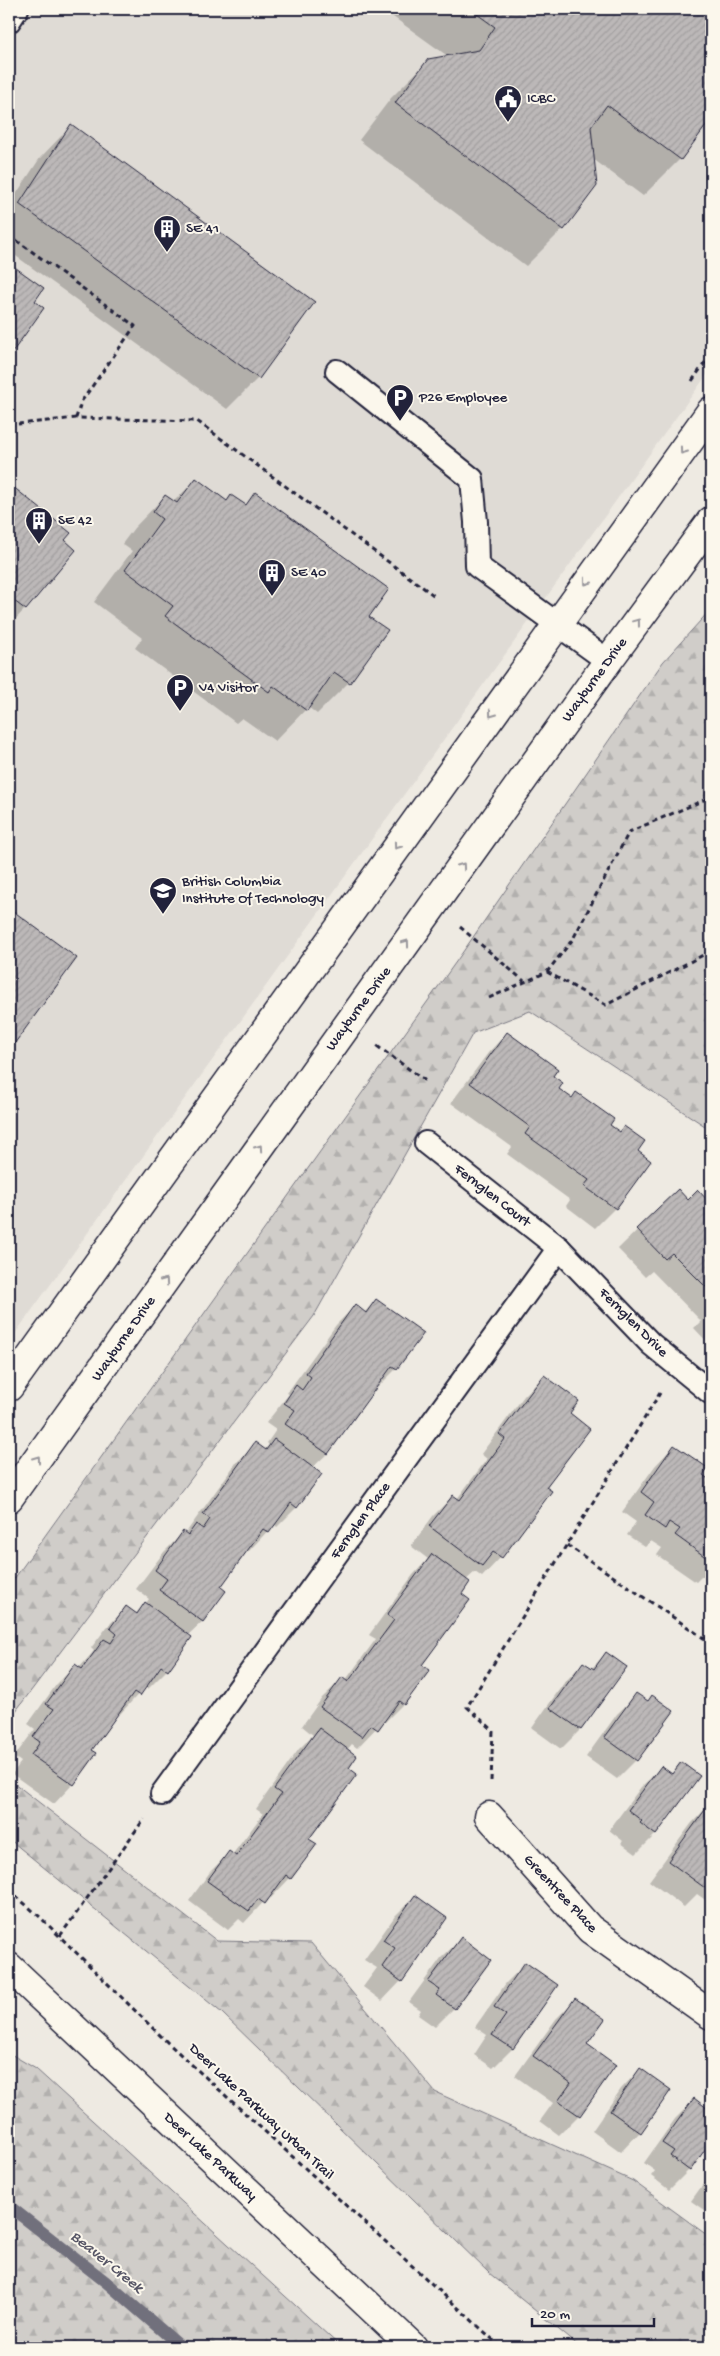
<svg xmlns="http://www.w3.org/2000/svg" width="720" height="2356" font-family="'Gochi Hand',sans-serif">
  <defs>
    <pattern id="forest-firs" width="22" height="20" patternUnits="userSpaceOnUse" patternTransform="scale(1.25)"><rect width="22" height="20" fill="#d0cdc9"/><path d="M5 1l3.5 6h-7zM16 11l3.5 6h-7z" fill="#b2b0ae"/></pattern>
    <pattern id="building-hatch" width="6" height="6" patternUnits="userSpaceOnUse" patternTransform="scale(1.25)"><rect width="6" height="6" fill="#bcb8b8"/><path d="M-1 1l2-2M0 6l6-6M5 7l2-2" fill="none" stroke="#a19e9f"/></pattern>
  </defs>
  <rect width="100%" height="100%" fill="#eeeae2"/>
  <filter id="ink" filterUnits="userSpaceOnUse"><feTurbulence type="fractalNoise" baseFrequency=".02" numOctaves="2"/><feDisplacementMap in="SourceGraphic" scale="10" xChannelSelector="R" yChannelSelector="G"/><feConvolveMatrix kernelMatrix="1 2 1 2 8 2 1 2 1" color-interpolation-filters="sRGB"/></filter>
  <g filter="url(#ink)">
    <polygon fill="#dfdbd5" points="9,9 711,9 711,369 9,1342"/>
    <g fill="url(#forest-firs)" stroke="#797882">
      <polygon points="711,609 711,1130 530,1011 473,1033 314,1316 9,1720 9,1586 458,959 663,662"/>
      <polygon points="9,1779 217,1941 311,1943 435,2092 633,2181 711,2238 711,2347 580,2347 489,2273 222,2013 9,1839"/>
      <polygon points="9,2053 36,2069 341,2347 9,2347"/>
    </g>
    <g fill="#0003">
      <polygon points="393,9 711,9 711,116 680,159 643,196 593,159 563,229 526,266 359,140 391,98 428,61 449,57 389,14"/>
      <polygon points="71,126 258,378 227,409 9,251 9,205 40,158"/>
      <polygon points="9,264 43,289 33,301 42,308 9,355"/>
      <polygon points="196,480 226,502 244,506 256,494 367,618 349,682 317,714 308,707 275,741 242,718 236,723 135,648 142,638 94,602 132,551 122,544 134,528 165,496 173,502"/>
      <polygon points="12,487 25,609 9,626 9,491"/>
      <polygon points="9,909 75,958 9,1048"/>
      <polygon points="507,1033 551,1076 557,1089 571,1099 577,1093 619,1133 625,1127 636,1152 649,1161 615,1208 595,1228 566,1206 570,1200 507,1154 512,1147 451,1103 488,1053"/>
      <polygon points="678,1190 688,1202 698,1192 711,1206 706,1211 711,1217 711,1346 694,1328 701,1321 652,1271 645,1277 618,1249"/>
      <polygon points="376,1300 422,1333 396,1369 377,1388 375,1387 327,1454 312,1468 297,1507 277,1527 274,1524 249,1551 246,1550 219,1587 203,1621 188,1635 167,1670 148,1689 145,1687 120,1714 117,1713 91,1750 73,1784 54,1804 12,1774 21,1762 14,1757 35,1729 28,1724 56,1685 75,1666 79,1668 94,1651 91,1648 107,1627 126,1608 135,1614 146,1603 149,1599 136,1589 164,1552 183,1533 185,1534 236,1463 256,1444 264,1450 269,1445 267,1443 276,1430 266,1423 289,1394 287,1393 336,1325 355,1306 364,1313"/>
      <polygon points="544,1376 568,1414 544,1487 550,1492 501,1557 482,1577 475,1572 466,1580 421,1665 403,1704 384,1723 382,1722 357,1748 352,1744 347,1750 290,1878 271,1898 269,1896 244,1923 239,1919 228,1930 189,1901 210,1872 229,1853 232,1855 263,1814 256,1809 299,1749 313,1735 302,1726 322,1698 342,1679 345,1681 376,1639 369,1635 413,1575 428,1559 411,1546 433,1516 453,1496 457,1499 487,1459 481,1454 524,1396"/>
      <polygon points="674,1446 701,1476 711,1483 711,1590 707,1587 711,1582 702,1576 696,1582 657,1555 662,1548 651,1541 645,1547 627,1535 636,1522 622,1512 655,1466"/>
      <polygon points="606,1653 625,1667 580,1730 561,1749 532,1728 564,1683 583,1663 591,1669"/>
      <polygon points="637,1695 647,1702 653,1696 636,1760 617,1779 586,1757 617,1714"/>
      <polygon points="681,1764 698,1777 655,1835 636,1854 621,1843 623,1841 609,1830 641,1787 661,1768 670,1775"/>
      <polygon points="710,1804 711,1904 697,1894 684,1907 649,1881 691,1824"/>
      <polygon points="415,1896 446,1918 401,1981 382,2001 363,1987 377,1968 364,1960 395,1916"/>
      <polygon points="461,1939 454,2008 435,2027 418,2015 421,2010 409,2002 441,1958"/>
      <polygon points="525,1964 556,1986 512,2049 493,2068 474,2055 487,2035 475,2027 506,1983"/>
      <polygon points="575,2000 586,2044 615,2065 579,2115 559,2135 540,2121 553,2103 515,2076 556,2019"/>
      <polygon points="640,2069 640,2132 621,2152 592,2131 621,2089"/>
      <polygon points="694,2100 708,2110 711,2107 711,2139 689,2170 669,2190 651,2176 655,2171 644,2163 675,2119"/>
      <polygon points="711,2173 711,2215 691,2201"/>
    </g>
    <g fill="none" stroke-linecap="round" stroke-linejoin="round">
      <polyline stroke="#716f7c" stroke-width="12" points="9,2206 106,2282 181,2347"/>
    </g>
    <g fill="url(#building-hatch)" stroke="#22223b">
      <polygon points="470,9 711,9 711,119 681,160 607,105 591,127 597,186 564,230 395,103 428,59 479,50 495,27"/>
      <polygon points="71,124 315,302 259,379 19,204"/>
      <polygon points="9,263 44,288 35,301 44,308 9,357"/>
      <polygon points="196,478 227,501 231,495 246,505 255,492 389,589 369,617 388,630 350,683 334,672 307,711 273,686 269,692 165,616 173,606 125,570 162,519 153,512 165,495 177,503"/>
      <polygon points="12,486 71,533 65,540 76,550 26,610 9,597 9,490"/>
      <polygon points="9,908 77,958 9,1051"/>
      <polygon points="507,1032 558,1069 553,1076 563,1083 559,1089 572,1098 576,1092 614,1119 610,1125 620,1132 624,1126 645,1141 638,1151 651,1161 616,1209 584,1186 589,1180 525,1134 530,1127 470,1083"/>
      <polygon points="678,1189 688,1200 698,1190 711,1204 711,1208 708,1211 711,1215 711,1292 672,1253 665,1259 636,1229"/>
      <polygon points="376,1299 424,1333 397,1369 392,1366 328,1454 285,1424 295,1410 284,1403 296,1385 302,1390 311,1377 306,1373 355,1304 366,1313"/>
      <polygon points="544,1375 579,1401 570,1413 590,1429 546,1487 552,1491 502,1558 493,1552 482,1566 429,1526 453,1495 460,1500 505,1439 499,1434"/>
      <polygon points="274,1439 322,1474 297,1508 291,1503 269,1533 263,1529 221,1587 226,1591 203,1622 159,1590 167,1579 155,1570 183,1531 188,1535 196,1524 203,1529 210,1519 203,1514 255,1442 266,1450"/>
      <polygon points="674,1445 708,1468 703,1475 711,1481 711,1561 675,1535 680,1529 669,1522 665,1529 645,1515 654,1502 641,1492"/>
      <polygon points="432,1554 470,1582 462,1594 470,1600 422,1665 430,1670 404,1705 399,1701 378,1730 371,1725 362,1737 320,1707 342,1677 348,1682 394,1620 387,1615"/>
      <polygon points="145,1602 192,1637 168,1671 161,1666 140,1696 134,1692 92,1750 97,1753 74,1785 31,1755 40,1742 33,1737 54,1709 46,1704 75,1664 82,1669 104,1639 111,1643 117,1634 110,1628 126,1606 137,1614"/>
      <polygon points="606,1652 627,1667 581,1730 550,1708 583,1662 594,1669"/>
      <polygon points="636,1693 648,1701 652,1695 674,1711 637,1761 604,1737"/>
      <polygon points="319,1728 357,1756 349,1768 357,1774 309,1839 317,1844 291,1879 286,1875 265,1904 258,1899 249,1911 207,1881 229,1851 236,1856 281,1794 274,1789"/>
      <polygon points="681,1762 700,1776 656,1835 640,1823 642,1821 628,1810 661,1766 672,1774"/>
      <polygon points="710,1803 711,1879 705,1888 668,1861"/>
      <polygon points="415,1895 447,1918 402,1982 382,1967 395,1948 383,1940"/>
      <polygon points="461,1937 491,1960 455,2009 436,1995 440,1990 428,1982"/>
      <polygon points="525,1962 558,1985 513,2049 492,2035 506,2015 494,2007"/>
      <polygon points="575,1998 605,2019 587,2044 616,2065 580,2116 558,2101 571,2083 533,2056"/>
      <polygon points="640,2068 671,2090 641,2133 610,2111"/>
      <polygon points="694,2098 708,2109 711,2106 711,2141 690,2171 670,2156 674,2151 662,2143"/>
    </g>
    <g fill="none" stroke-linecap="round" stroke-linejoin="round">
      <defs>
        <g id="service">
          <polyline points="9,21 17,9"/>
          <polyline points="337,371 472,479 476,522 477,566 608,661"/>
          <polyline points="426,1143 559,1248 651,1344 711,1393"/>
          <polyline points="162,1794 559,1248"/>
        </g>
        <polyline id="minor" points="489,1816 590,1929 711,2015"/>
        <g id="tertiary">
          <polyline points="9,1387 711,411"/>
          <polyline points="9,1498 608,661 711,521"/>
        </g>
        <polyline id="secondary" points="9,1967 413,2347"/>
      </defs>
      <use href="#service" stroke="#22223b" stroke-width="26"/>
      <use href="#minor" stroke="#22223b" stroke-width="31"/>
      <use href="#tertiary" stroke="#22223b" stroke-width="31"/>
      <use href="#secondary" stroke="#22223b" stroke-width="31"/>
      <g stroke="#22223b" stroke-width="3" stroke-dasharray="5 4" stroke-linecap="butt">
        <polyline points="9,235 135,326 81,402 76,418"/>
        <polyline points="692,381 711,354"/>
        <polyline points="9,425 76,418 197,421 436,597"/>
        <polyline points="460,927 524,981"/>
        <polyline points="547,972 606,1005 711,951"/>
        <polyline points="489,998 547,972 573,939 629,832 711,797"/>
        <polyline points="377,1046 427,1082"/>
        <polyline points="567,1545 711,1643"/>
        <polyline points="491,1781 493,1730 467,1707 660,1393"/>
        <polyline points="9,1890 40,1917 168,2043 501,2347"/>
        <polyline points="60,1936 144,1819"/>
      </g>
      <use href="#service" stroke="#fbf7ec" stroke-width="22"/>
      <use href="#minor" stroke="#fbf7ec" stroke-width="28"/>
      <use href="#tertiary" stroke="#fbf7ec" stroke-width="28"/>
      <use href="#secondary" stroke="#fbf7ec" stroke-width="28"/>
    </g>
    <defs><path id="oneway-chevron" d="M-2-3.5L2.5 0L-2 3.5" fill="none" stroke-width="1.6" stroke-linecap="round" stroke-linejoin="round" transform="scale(1.25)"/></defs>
    <g stroke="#99979c">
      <use href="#oneway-chevron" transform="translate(683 451) rotate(126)"/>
      <use href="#oneway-chevron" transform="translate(587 582) rotate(126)"/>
      <use href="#oneway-chevron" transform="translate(637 622) rotate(-53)"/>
      <use href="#oneway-chevron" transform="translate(492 714) rotate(126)"/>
      <use href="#oneway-chevron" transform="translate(397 846) rotate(126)"/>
      <use href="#oneway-chevron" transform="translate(462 866) rotate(-55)"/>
      <use href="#oneway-chevron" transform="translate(406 943) rotate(-54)"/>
      <use href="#oneway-chevron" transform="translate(259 1148) rotate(-55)"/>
      <use href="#oneway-chevron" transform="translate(165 1281) rotate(-55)"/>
      <use href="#oneway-chevron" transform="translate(37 1459) rotate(-54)"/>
    </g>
  </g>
  <defs>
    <symbol id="civic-pin" viewBox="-11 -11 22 30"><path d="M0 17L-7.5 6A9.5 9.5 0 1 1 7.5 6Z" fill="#22223b" stroke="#fbf7ec"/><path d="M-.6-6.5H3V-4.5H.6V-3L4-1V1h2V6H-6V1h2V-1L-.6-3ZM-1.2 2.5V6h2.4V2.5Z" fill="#fff"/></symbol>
    <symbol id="building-pin" viewBox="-11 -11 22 30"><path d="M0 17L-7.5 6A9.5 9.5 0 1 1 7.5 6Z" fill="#22223b" stroke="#fbf7ec"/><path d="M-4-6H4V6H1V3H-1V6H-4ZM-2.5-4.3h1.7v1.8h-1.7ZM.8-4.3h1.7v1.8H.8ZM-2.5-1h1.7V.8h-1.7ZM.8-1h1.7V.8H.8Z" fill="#fff"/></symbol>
    <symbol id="parking-pin" viewBox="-11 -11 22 30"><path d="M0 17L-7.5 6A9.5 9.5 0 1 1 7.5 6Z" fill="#22223b" stroke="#fbf7ec"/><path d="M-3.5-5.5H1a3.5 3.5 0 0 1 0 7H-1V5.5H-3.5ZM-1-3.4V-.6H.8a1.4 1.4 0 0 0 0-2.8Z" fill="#fff"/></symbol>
    <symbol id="university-pin" viewBox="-11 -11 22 30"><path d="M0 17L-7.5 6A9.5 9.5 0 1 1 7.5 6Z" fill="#22223b" stroke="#fbf7ec"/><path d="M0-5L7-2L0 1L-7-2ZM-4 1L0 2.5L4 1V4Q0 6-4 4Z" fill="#fff"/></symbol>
  </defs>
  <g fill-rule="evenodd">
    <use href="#civic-pin" x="492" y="83" width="32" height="43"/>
    <use href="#building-pin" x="151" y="213" width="32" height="43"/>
    <use href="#parking-pin" x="384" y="382" width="32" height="43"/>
    <use href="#building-pin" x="23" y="505" width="32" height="43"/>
    <use href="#building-pin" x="256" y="557" width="32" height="43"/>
    <use href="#parking-pin" x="164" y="672" width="32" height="43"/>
    <use href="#university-pin" x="147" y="875" width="32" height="43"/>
  </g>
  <g text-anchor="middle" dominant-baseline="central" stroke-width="4" stroke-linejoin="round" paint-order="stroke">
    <g font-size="15" fill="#22223b" stroke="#fbf7ec" text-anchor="start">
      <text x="527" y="99">ICBC</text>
      <text x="186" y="229">SE 41</text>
      <text x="419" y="398">P26 Employee</text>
      <text x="58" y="521">SE 42</text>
      <text x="291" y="573">SE 40</text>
      <text x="199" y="688">V4 Visitor</text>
      <text x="182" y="882">British Columbia<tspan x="182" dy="17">Institute Of Technology</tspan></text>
    </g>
    <g font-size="15" fill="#22223b" stroke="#fbf7ec">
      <text transform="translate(595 680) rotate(-54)">Wayburne Drive</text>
      <text transform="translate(359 1009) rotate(-54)">Wayburne Drive</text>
      <text transform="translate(492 1196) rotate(38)">Fernglen Court</text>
      <text transform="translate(633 1323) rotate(45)">Fernglen Drive</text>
      <text transform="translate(124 1339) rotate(-55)">Wayburne Drive</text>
      <text transform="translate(361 1521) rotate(-54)">Fernglen Place</text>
      <text transform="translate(560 1894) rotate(47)">Greentree Place</text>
      <text transform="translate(261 2112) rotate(43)">Deer Lake Parkway Urban Trail</text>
      <text transform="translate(210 2157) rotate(43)">Deer Lake Parkway</text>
    </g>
    <g font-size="16" font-style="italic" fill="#575666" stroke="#fbf7ec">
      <text transform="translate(106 2263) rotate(39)">Beaver Creek</text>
    </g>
  </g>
  <rect width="720" height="2356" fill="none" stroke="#fbf7ec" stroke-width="30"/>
  <rect x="15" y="15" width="690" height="2326" fill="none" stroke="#22223b" stroke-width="2" filter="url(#ink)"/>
  <path d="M532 2318v8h122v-8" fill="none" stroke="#22223b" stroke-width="2.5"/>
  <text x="540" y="2318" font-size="15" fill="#22223b" stroke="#fbf7ec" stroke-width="4" paint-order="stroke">20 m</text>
</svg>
